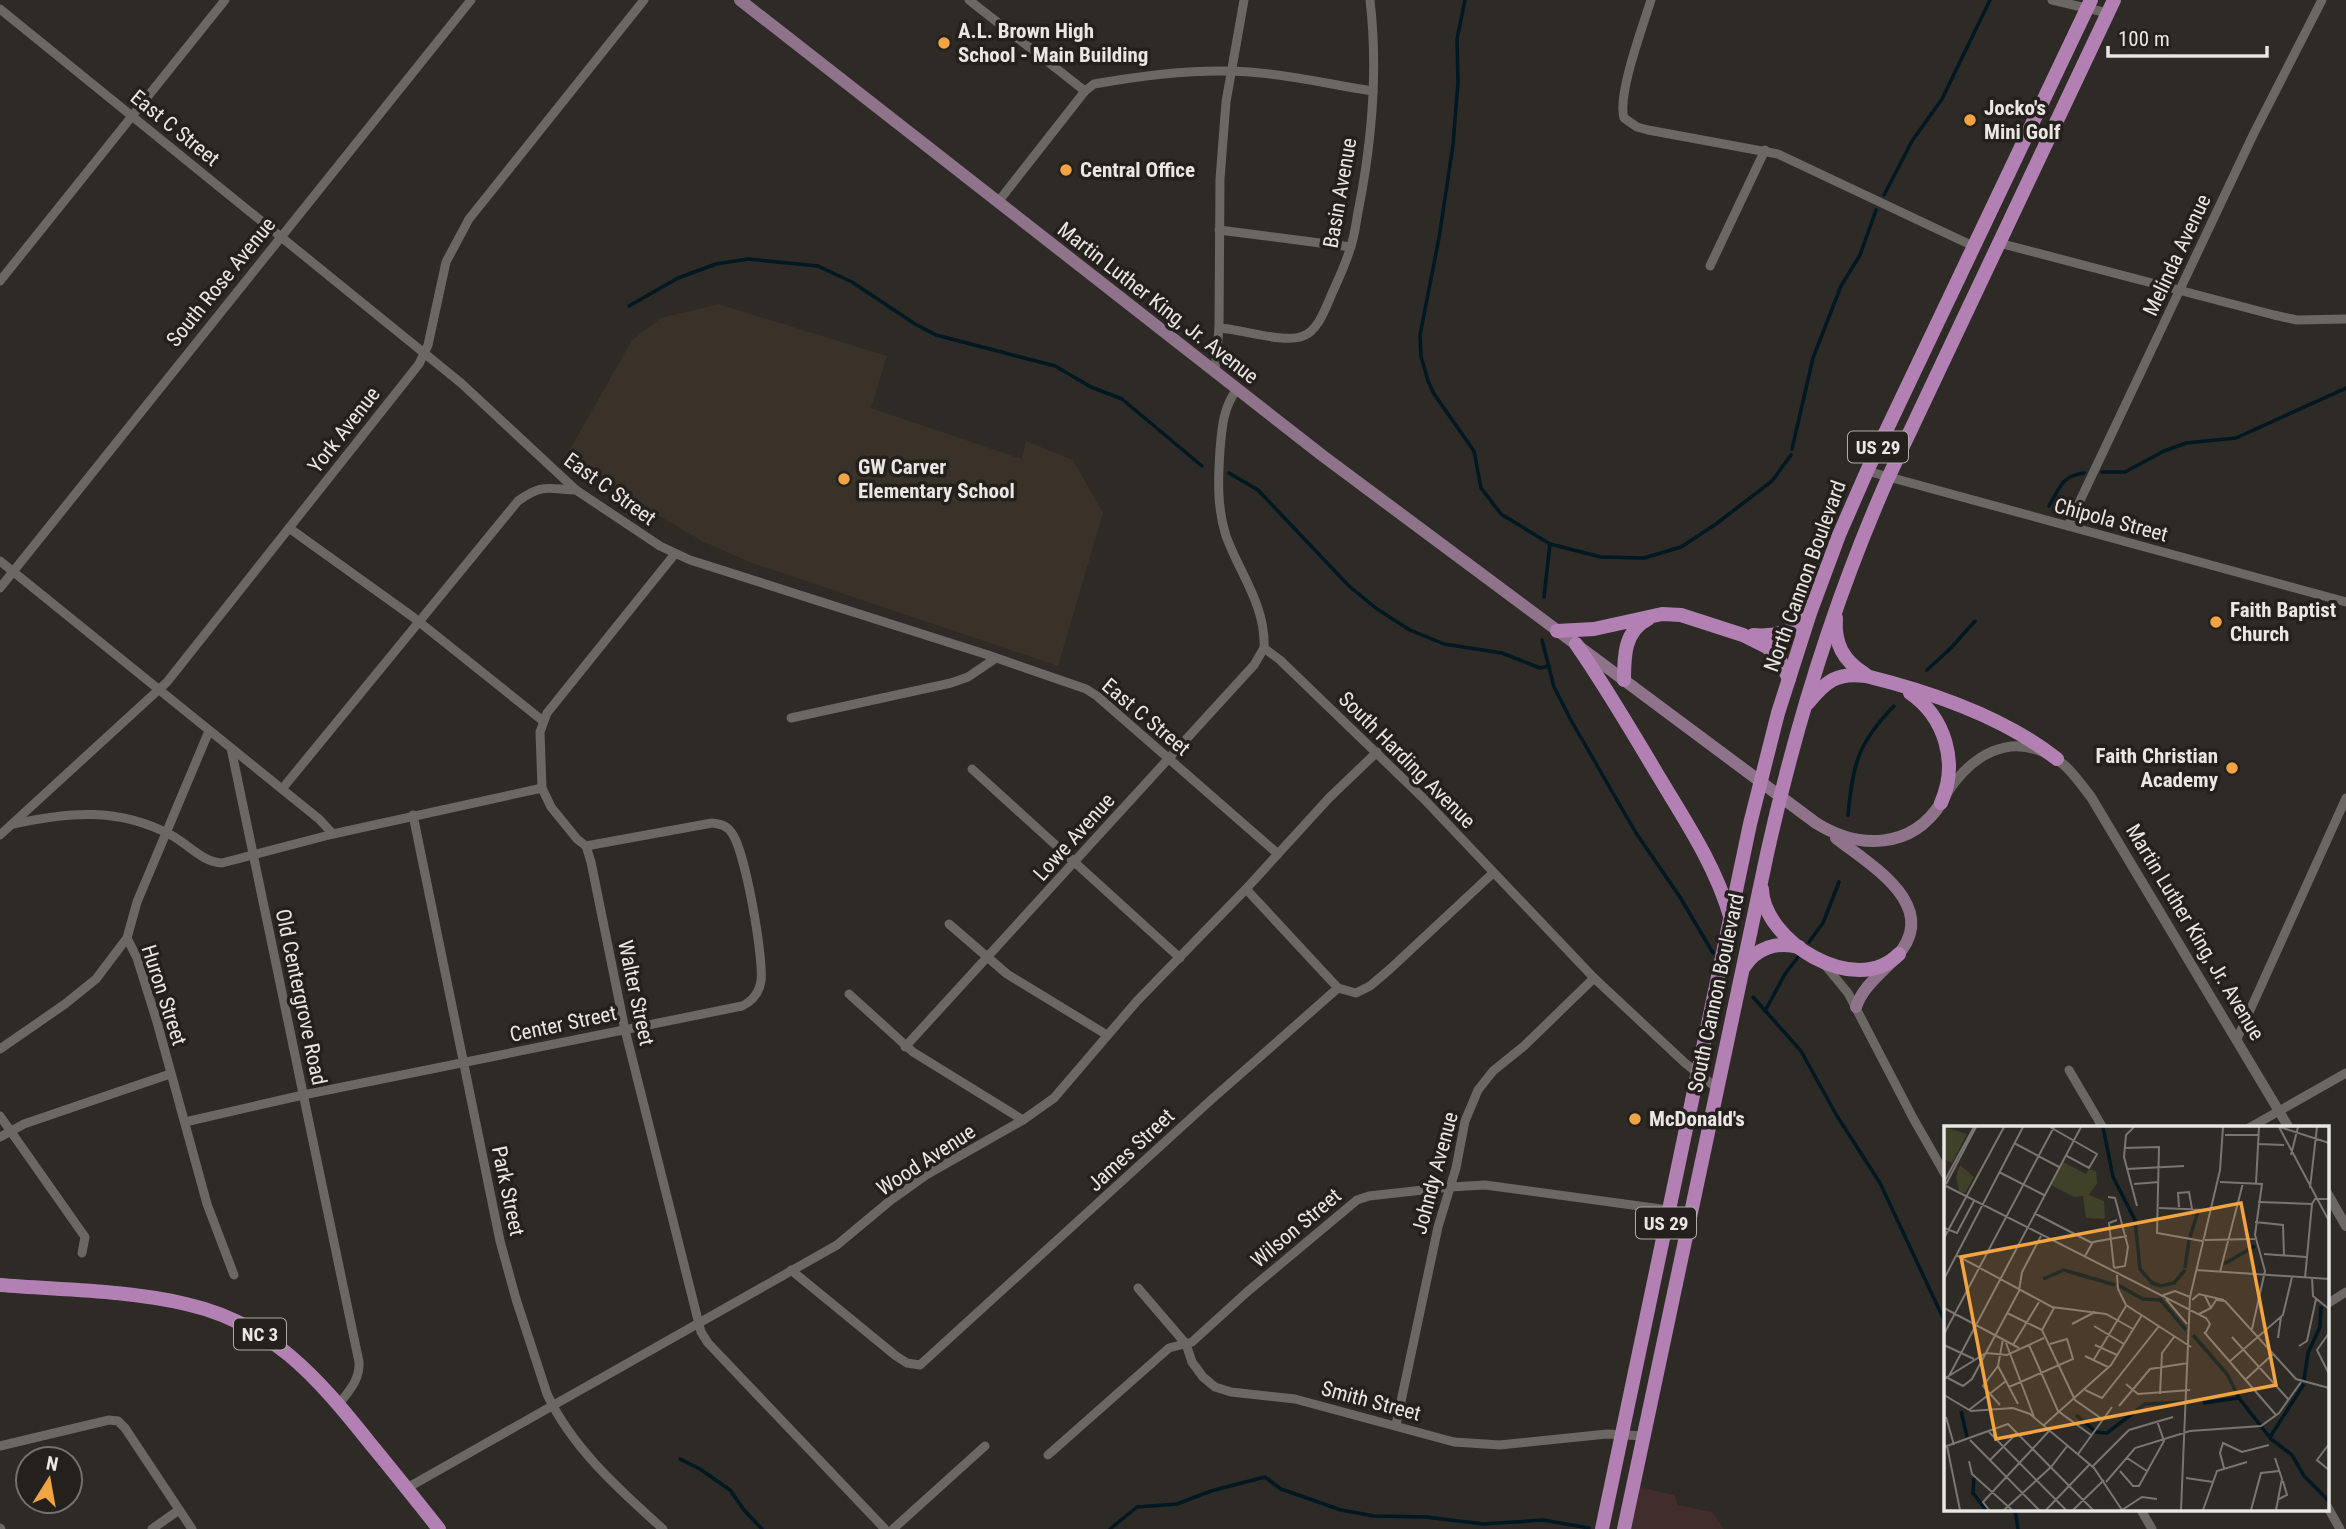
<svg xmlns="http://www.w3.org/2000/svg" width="2346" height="1529" font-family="'Roboto Condensed',sans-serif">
  <rect width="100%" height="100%" fill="#2e2a26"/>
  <polygon fill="#412d2c" points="1640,1487 1674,1495 1678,1505 1712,1512 1724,1529 1631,1529"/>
  <polygon fill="#3a3229" points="718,304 887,356 871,408 1022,459 1026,441 1073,460 1103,513 1058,666 752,563 702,541 627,497 569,451 632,340 661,318"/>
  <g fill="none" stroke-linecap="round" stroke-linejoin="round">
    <g stroke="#001822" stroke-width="3.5">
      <polyline points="1465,0 1457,39 1458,82 1453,145 1439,238 1420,335 1421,356 1428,381 1434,394 1474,451 1481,488 1501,514 1550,544 1601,557 1644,558 1681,547 1716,524 1772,481 1791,455"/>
      <polyline points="1884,195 1912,141 1942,99 1990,0"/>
      <polyline points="629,306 678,278 716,264 748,259 818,266 852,282 915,324 936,335 1055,366 1091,387 1122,399 1202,466"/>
      <polyline points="1792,449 1813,358 1841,286 1860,255 1876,210"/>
      <polyline points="2102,472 2125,472 2164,451 2186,443 2236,438 2346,388"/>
      <polyline points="1229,473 1258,490 1349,586 1377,609 1410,630 1444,644 1502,653 1540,668 1549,666"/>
      <path d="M2049 506C2060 488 2061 476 2084 473"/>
      <polyline points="1544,597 1550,544"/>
      <polyline points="1542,640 1554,687 1572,722 1636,833 1680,897 1713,953"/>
      <polyline points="1927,670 1951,648 1975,621"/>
      <path d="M1848 815C1853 763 1858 743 1894 706"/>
      <polyline points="1809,942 1823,923 1839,882"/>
      <polyline points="1753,997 1801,1051 1837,1116 1880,1183 1945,1322"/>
      <polyline points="1765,1011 1785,974 1798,957"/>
      <polyline points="680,1459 700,1469 730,1490 744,1510 762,1529"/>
      <polyline points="2015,1510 2018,1529"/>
      <polyline points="1110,1529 1137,1507 1177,1504 1211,1491 1265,1477 1281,1489 1341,1510 1374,1516 1426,1517 1483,1524 1543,1520 1589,1528"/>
    </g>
    <g stroke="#6b6762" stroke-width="9">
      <polyline points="969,0 1085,91"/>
      <path d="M1651 0C1643 26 1617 95 1624 118L1637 127 1648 130 1778 154 1973 246"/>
      <polyline points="2052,0 2108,13"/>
      <polyline points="0,9 461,383 576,490 660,546 690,560 988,655 1086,689 1097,696 1278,854"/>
      <path d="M998 202 1085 91 1094 84C1144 75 1199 68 1250 72 1291 75 1333 85 1373 91"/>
      <polyline points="1219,230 1351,247"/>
      <polyline points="1999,243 2274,315 2297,320 2346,319"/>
      <polyline points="1710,266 1765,150"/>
      <polyline points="0,281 225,0"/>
      <path d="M1219 328C1241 329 1285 344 1303 336 1317 331 1324 312 1330 298 1337 282 1345 266 1350 249 1355 236 1356 221 1359 207 1372 140 1378 68 1370 0"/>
      <polyline points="1215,372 1219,328 1220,179 1226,102 1244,0"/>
      <path d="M1237 389C1223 408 1222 427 1220 450 1218 479 1217 508 1226 536 1240 574 1266 606 1264 648L1280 660 1423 798 1594 978 1685 1063 1718 1089"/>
      <polyline points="1867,471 2346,602"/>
      <polyline points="2068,526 2254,133 2322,0"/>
      <polyline points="289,528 413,617 543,721"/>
      <polyline points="674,555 547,713 540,732 542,788 551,807 577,839 586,846 591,862 625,1030 701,1332 708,1343 885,1529"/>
      <polyline points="0,561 319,819 333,834"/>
      <polyline points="0,588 471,0"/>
      <polyline points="791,718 951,683 968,677 996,658"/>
      <polyline points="209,731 137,902 127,938 137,958 157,1022 207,1204 234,1275"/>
      <path d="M231 748 359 1362C360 1380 349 1391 339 1404"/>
      <polyline points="972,769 1180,958"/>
      <path d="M282 789 518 501C543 483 548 489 576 490"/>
      <path d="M413 815 500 1241 516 1299 547 1394C572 1448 620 1490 663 1529"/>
      <path d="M13 824C69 812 118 807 171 835 188 844 202 862 222 863L333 834 542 788"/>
      <polyline points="0,835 167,682 419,364 428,345 446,262 469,219 644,0"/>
      <polyline points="1246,889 1338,988 1356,993 1370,986 1390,969 1493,873"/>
      <polyline points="949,924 1007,974 1107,1035"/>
      <polyline points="1825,965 1848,993 1913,1118 1945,1174"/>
      <polyline points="849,994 913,1052 1023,1120"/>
      <polyline points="2237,1039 2346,798"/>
      <polyline points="905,1047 1254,665 1264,648"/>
      <polyline points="0,1049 65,1004 96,979 127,938"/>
      <polyline points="2069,1070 2103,1128"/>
      <polyline points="0,1116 85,1237 82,1253"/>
      <path d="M185 1122 303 1095 742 1006C753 1001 759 993 761 981 764 959 745 848 731 832 726 825 720 824 712 823L586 846"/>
      <polyline points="2249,1128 2346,1073"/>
      <polyline points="0,1137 24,1124 170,1074"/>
      <polyline points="791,1270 896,1356 907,1363 920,1365 1212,1099 1338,988"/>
      <polyline points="1138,1288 1186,1344 1192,1362 1203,1377 1215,1387 1231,1392 1295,1399 1454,1442 1500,1445 1607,1434 1644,1436"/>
      <polyline points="2327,1304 2346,1292"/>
      <polyline points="1396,1425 1438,1227 1456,1168 1465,1121 1478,1090 1493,1071 1524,1046 1594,978"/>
      <polyline points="0,1446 109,1420 118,1421 125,1428 192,1529"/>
      <polyline points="1048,1455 1169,1348 1192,1342 1247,1292 1357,1200 1369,1196 1450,1187 1485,1185 1669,1210"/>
      <polyline points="407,1488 837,1245 891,1200 926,1175 1023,1120 1054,1098 1137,1001 1246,889 1329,798 1377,752"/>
      <polyline points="2327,1506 2340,1529"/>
      <polyline points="2141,1510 2152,1529"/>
      <polyline points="0,1528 1,1529"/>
      <polyline points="152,1529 179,1510"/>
      <polyline points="893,1529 985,1446"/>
    </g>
    <g stroke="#6b6762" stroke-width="10">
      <path d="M1947 793C1971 756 2009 731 2053 757 2069 766 2080 783 2091 797L2289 1128"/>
      <polyline points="2327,1193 2346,1226"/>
    </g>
    <g stroke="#8f738b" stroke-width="12">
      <path d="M740 0 1323 456 1816 823C1859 850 1912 849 1941 803"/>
      <path d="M1836 838C1870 865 1943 906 1896 957 1882 973 1863 986 1856 1007"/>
    </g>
    <g stroke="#b380b4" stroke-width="14">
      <path d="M1836 618C1834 643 1843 661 1865 674"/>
      <polyline points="1557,631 1594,629 1662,614 1681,615 1743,635 1767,647 1779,658 1789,679"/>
      <path d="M1753 635C1778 637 1791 632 1809 614"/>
      <path d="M1576 644C1606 687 1632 732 1659 777 1686 822 1715 865 1730 916"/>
      <path d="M1624 680C1624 657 1624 631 1648 619"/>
      <path d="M1910 693C1945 717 1959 763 1941 803"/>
      <path d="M1808 703C1826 681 1837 672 1866 676 1931 692 2004 717 2057 759"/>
      <path d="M1762 889C1763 940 1855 999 1899 954"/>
      <path d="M1744 967C1756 948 1777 941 1799 947"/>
      <path d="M0 1285C61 1290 126 1290 186 1304 271 1323 317 1377 369 1442 393 1471 416 1500 439 1529"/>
      <polyline points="1602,1529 1750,824 1778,713 1810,613 1839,535 1867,471 2091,0"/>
      <path d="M1624 1529 1767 854C1796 723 1834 600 1888 478L2114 0"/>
    </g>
  </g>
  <g fill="#f3a442" stroke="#24211d" stroke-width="2.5">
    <circle cx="944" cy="43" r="7"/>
    <circle cx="1970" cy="120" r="7"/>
    <circle cx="1066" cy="170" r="7"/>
    <circle cx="844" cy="479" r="7"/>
    <circle cx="2216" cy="622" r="7"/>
    <circle cx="2232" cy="768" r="7"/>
    <circle cx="1635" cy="1119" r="7"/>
  </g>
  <g text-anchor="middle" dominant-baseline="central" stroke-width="7" stroke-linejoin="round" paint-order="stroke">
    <g fill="#24211d" stroke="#aeaca8" stroke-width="2">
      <rect x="1848" y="431.5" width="60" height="31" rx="5"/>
      <rect x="1636" y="1207.5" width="60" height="31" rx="5"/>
      <rect x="234" y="1318.5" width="52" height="31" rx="5"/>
    </g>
    <g font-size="19" font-weight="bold" fill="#e9e7e4">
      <text x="1878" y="447">US 29</text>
      <text x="1666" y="1223">US 29</text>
      <text x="260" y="1334">NC 3</text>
    </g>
    <g font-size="21" font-weight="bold" fill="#e9e7e4" stroke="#24211d" text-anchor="start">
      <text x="958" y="31">A.L. Brown High<tspan x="958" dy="24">School - Main Building</tspan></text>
      <text x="1984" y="108">Jocko's<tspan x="1984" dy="24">Mini Golf</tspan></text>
      <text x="1080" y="170">Central Office</text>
      <text x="858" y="467">GW Carver<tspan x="858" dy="24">Elementary School</tspan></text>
      <text x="2230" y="610">Faith Baptist<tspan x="2230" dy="24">Church</tspan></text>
      <text x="2218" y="756" text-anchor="end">Faith Christian<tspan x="2218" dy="24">Academy</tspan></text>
      <text x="1649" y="1119">McDonald's</text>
    </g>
    <g font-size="21" fill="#e9e7e4" stroke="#24211d">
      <text transform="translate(175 128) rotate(39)">East C Street</text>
      <text transform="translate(1340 193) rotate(-80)">Basin Avenue</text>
      <text transform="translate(2177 255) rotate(-65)">Melinda Avenue</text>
      <text transform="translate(221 282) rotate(-51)">South Rose Avenue</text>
      <text transform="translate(1158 303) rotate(38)">Martin Luther King, Jr. Avenue</text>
      <text transform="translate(344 430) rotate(-52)">York Avenue</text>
      <text transform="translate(610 489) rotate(36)">East C Street</text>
      <text transform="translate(2111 520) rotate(15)">Chipola Street</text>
      <text transform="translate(1805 576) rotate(-70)">North Cannon Boulevard</text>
      <text transform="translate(1146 717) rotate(40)">East C Street</text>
      <text transform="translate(1407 760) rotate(45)">South Harding Avenue</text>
      <text transform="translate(1074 837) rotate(-48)">Lowe Avenue</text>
      <text transform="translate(2195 932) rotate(59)">Martin Luther King, Jr. Avenue</text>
      <text transform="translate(636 993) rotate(78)">Walter Street</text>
      <text transform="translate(1716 993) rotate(-78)">South Cannon Boulevard</text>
      <text transform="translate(164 995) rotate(72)">Huron Street</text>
      <text transform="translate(301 997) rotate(78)">Old Centergrove Road</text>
      <text transform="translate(563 1024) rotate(-12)">Center Street</text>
      <text transform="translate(1131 1150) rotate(-43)">James Street</text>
      <text transform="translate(926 1160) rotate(-33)">Wood Avenue</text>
      <text transform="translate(1435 1173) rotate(-75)">Johndy Avenue</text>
      <text transform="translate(508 1191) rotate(78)">Park Street</text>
      <text transform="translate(1296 1228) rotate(-40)">Wilson Street</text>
      <text transform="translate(1371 1401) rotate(15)">Smith Street</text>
    </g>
  </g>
  <g transform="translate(1944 1126)">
    <rect width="385" height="385" fill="#2e2a26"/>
    <path d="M0 1 23 8 8 37 0 33ZM119 36 142 48 145 43 152 45 153 57 145 69 160 75 161 93 142 92 139 70 130 71 107 59Z" fill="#404129"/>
    <path d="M16 39 30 51 21 67 15 65 12 51Z" fill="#404129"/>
    <path fill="none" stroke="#001822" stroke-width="3.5" d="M159 1 169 51 191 94 196 143 208 157 217 160 230 157 241 144M246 111 254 85M280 138 311 120M241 142 245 114M99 153 120 144 171 159M174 159 199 173 217 174M215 172 242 204M249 209 283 248 295 272 327 313 348 329 360 350 385 375M360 254 364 227 376 201 377 180M259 277 294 272M17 285 23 311M132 289 152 306 163 307 201 278 241 276M326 311 360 258M30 352 29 367 42 384"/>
    <path fill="none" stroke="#797672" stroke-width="2" d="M106 1 153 28 145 42 121 29M190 1 182 9 180 31 193 80M335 1 385 95M336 1 385 17M281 9H314M70 17 115 41M314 18 340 19M180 22 215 21 213 107 258 115M347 29 354 1M182 43 240 40M55 46 100 69M0 56 30 1M276 56 318 58 311 109 321 145 308 203M312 57 315 1M2 58 32 1M190 58 215 56M2 60 262 192 266 198 261 208M366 62 373 1M164 71 171 72 184 121 181 140 170 142M314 76 368 78M235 81 234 67 245 66 248 83M215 82 266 84M90 87 148 117M311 96 339 99 340 129M0 102 13 107 30 75M0 112 60 1M261 114 311 113M320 128 362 131M12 129 108 181 162 188 189 203M141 130 149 116 183 110M170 142 165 97 173 94M252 144 385 153M276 146 299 57M173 149 174 163 182 179 247 221M361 152 368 78 371 73H385M368 152 369 170 385 183M0 153 79 1M217 170 231 165 246 171M222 173 243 198M248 174 255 168 280 174M0 182 75 222M267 182 272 174 281 175 352 253 385 262M63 187 98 204 131 274 158 293M255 188 267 182 261 170M128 198 151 186M150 200 180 218M98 204 110 182M260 206 332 289M385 207 373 224 385 248M0 208 110 1M288 211 344 273M334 212 337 191M59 213 54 240 74 278M62 217 90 291M0 219 30 233M69 219 95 176M85 219 114 285 147 309M151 219 173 229M355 220 363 215 372 173M141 230 164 241M149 235 182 180M285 236 339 189 348 151M54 240 39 260 56 279M0 250 19 260 28 253 75 165 78 146 97 110M5 250 137 1M0 253 42 227 63 229 100 212M301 254 329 228M182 258 194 268 246 264M65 261 129 233 123 213 106 218M141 264 158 272 215 200M216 268 218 227 230 211M0 269 27 285 69 282 86 288 150 342 178 384M175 280 206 243 244 237M25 284 62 255M2 291 10 319M100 299 167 239 198 189M45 306 122 384M26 314 95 384M385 318 373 334 385 344M3 320 16 384M0 321 64 298 149 384M134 328 168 281M183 332 203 345M331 332 338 353 332 384M46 334 73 307M25 335 28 348 68 384M148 341 185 304 229 291M280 342 276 327 279 317 298 326 325 319M176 345 189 360H195L220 315 213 295M242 352 269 356M162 356 191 322 246 305 317 300 335 287 357 256M335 373 343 369 339 355M45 384 39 376 106 304M60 384 107 341 124 319M102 384 146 338M129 384 160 354M178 384 198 371 213 373M237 384 246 171 276 44 279 1M259 384 273 345 303 336M307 384 317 347 335 345"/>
    <path fill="#f3a442" fill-opacity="0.15" stroke="#f3a442" stroke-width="3.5" d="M297 77 332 259 52 313 17 131Z"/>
    <rect width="385" height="385" fill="none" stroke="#e9e7e4" stroke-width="3.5"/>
  </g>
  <g transform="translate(49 1480) rotate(11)"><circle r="33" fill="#24211d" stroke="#73706d" stroke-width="2"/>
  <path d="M0-5L12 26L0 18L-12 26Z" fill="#f3a442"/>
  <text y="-10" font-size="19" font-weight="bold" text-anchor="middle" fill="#e9e7e4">N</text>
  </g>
  <path d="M2108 46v10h159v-10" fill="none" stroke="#e9e7e4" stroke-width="3.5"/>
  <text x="2118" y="46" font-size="21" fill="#e9e7e4" stroke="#24211d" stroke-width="5" paint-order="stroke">100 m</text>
</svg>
